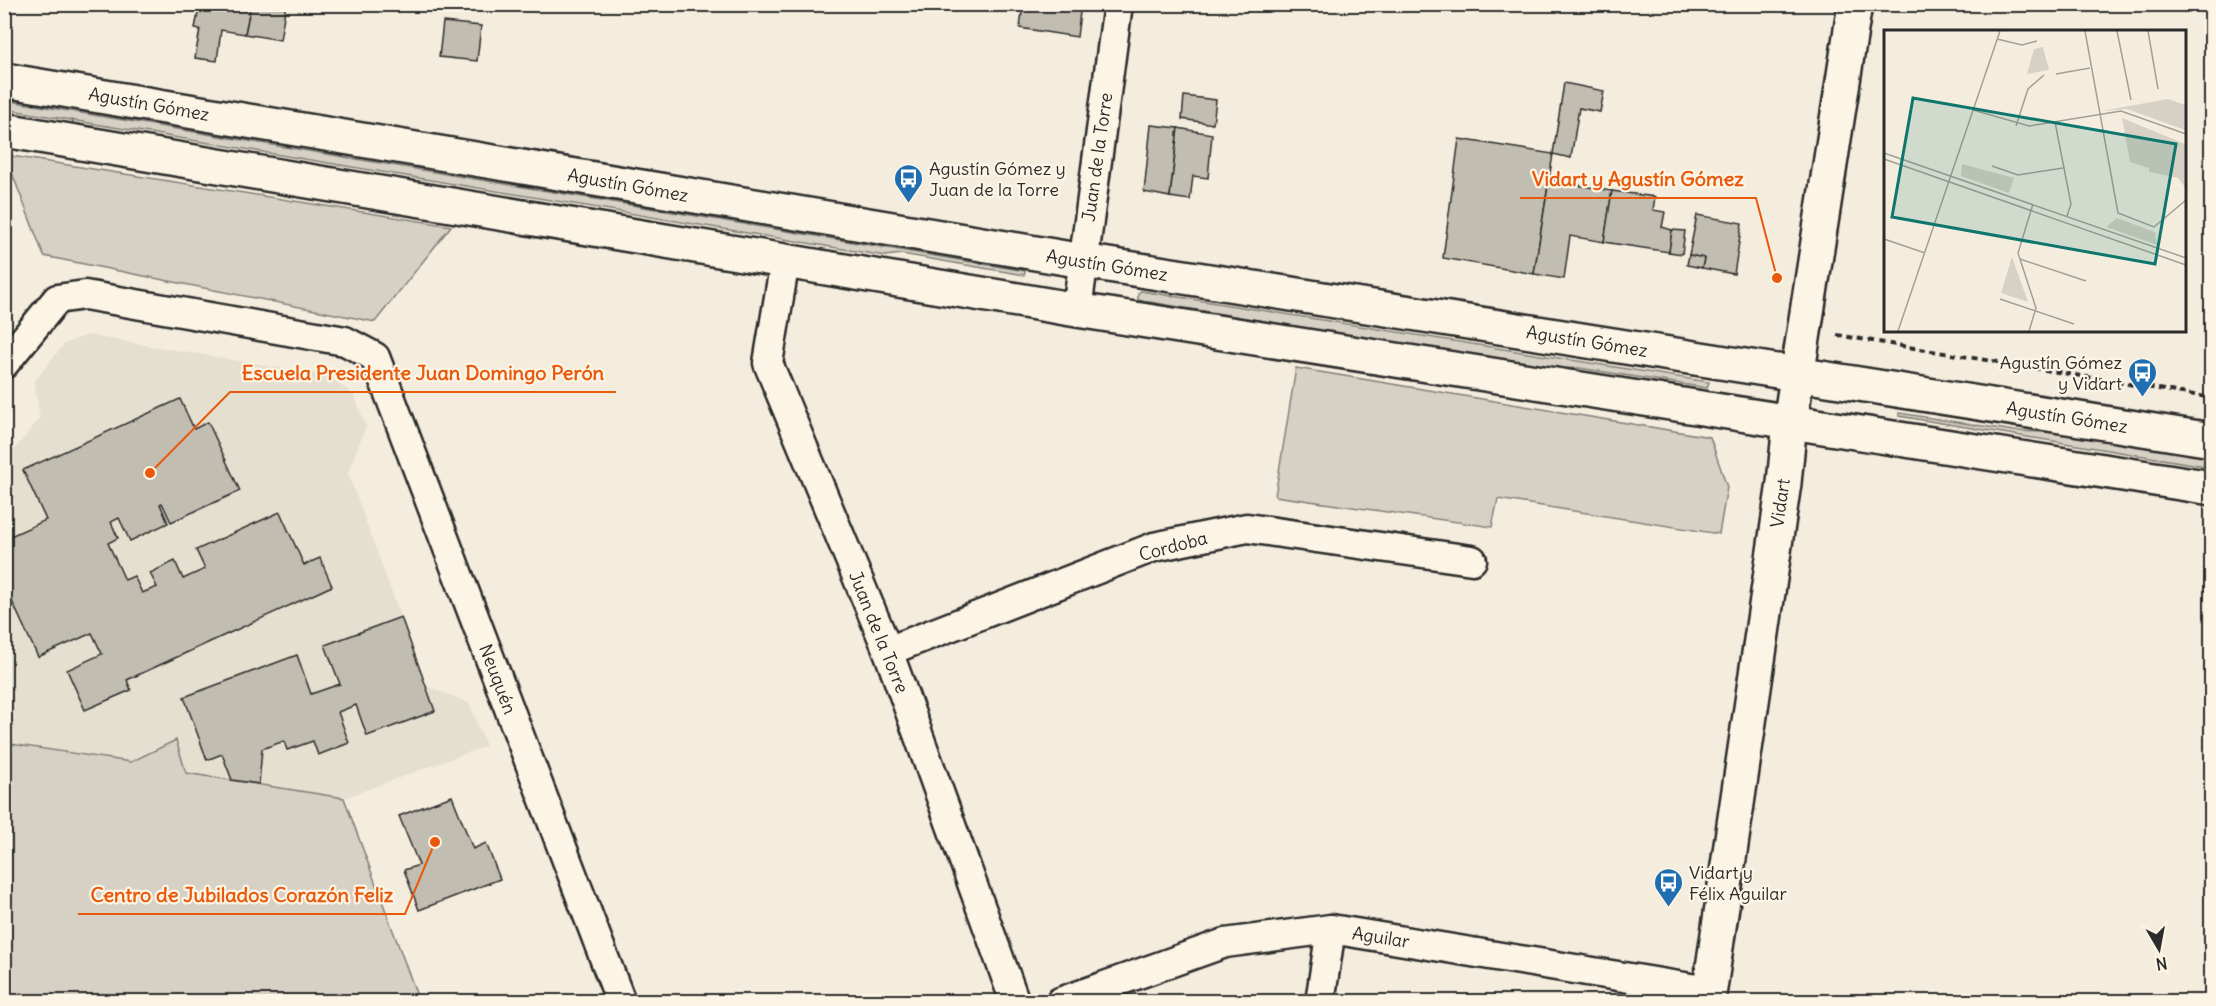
<svg xmlns="http://www.w3.org/2000/svg" width="2216" height="1006" font-family="Delius,sans-serif">
  <rect width="100%" height="100%" fill="#f4edde"/>
  <filter id="ink" filterUnits="userSpaceOnUse"><feTurbulence type="fractalNoise" baseFrequency=".0167" numOctaves="2"/><feDisplacementMap in="SourceGraphic" scale="12" xChannelSelector="R" yChannelSelector="G"/><feConvolveMatrix kernelMatrix="1 2 1 2 8 2 1 2 1" color-interpolation-filters="sRGB"/></filter>
  <g filter="url(#ink)">
    <polygon fill="#e5dfd0" points="87,335 328,376 354,395 366,426 348,473 426,686 469,703 486,746 344,798 186,773 176,740 131,762 5,743 5,461 40,418 34,382 64,344"/>
    <g fill="#d6d1c4" stroke="#807e78" stroke-width="1.5">
      <polygon points="4,100 1025,271 1025,273 1024,275 902,254 885,256 5,109"/>
      <polygon points="5,155 451,226 375,322 44,256"/>
      <polygon points="1141,291 1709,382 1707,388 1579,368 1554,369 1138,300 1138,293"/>
      <polygon points="1296,368 1710,437 1727,487 1719,534 1498,499 1492,527 1275,496"/>
      <polygon points="1899,413 2014,431 2070,433 2211,456 2211,467 1899,416"/>
      <polygon points="176,740 186,773 344,798 419,1001 5,1001 5,743 131,762"/>
    </g>
    <g fill="#c2bdb1" stroke="#2b2b2b" stroke-width="1.5">
      <polygon points="200,4 251,4 245,34 221,30 217,61 195,58 200,29 195,28"/>
      <polygon points="251,4 286,4 280,40 245,34"/>
      <polygon points="1023,4 1081,4 1077,37 1020,28"/>
      <polygon points="443,22 481,26 477,61 439,57"/>
      <polygon points="1564,83 1604,91 1600,112 1579,108 1571,158 1553,154"/>
      <polygon points="1184,96 1216,100 1213,124 1182,119"/>
      <polygon points="1151,125 1178,128 1170,197 1144,192"/>
      <polygon points="1178,128 1212,134 1208,178 1193,176 1190,200 1170,197"/>
      <polygon points="1459,139 1553,154 1534,274 1443,258"/>
      <polygon points="1549,180 1612,191 1604,242 1570,236 1564,279 1534,274"/>
      <polygon points="1612,191 1655,197 1653,210 1665,212 1662,227 1672,230 1669,252 1604,242"/>
      <polygon points="1697,215 1742,223 1734,274 1702,268 1704,258 1689,255"/>
      <polygon points="1672,230 1685,231 1682,254 1669,252"/>
      <polygon points="1689,255 1704,258 1702,268 1687,265"/>
      <polygon points="180,399 194,429 208,422 240,491 171,522 162,503 160,504 168,523 130,541 119,518 111,522 118,538 108,543 125,580 134,576 142,593 157,587 150,573 175,561 183,579 205,569 196,550 280,512 304,565 320,558 332,586 127,680 131,690 85,710 67,670 102,654 92,633 38,657 4,584 4,539 46,520 23,470"/>
      <polygon points="401,617 435,711 367,736 356,705 338,712 349,743 318,755 313,741 287,750 284,741 262,749 259,784 232,780 222,754 207,760 184,697 297,655 311,694 340,684 325,645"/>
      <polygon points="452,796 473,849 486,843 500,879 419,910 404,870 419,865 399,816"/>
    </g>
    <g fill="none" stroke-linecap="round" stroke-linejoin="round">
      <defs>
        <g id="street">
          <polyline points="785,261 768,363 888,651 1015,1002"/>
          <polyline points="1077,310 1118,4"/>
          <polyline points="4,364 57,299 85,295 345,341 375,357 621,1002"/>
          <polyline points="888,651 1154,547 1247,528 1472,560"/>
          <polyline points="1060,1002 1225,943 1331,929 1709,991"/>
          <polyline points="1320,1002 1331,929"/>
        </g>
        <g id="secondary">
          <polyline points="4,80 1083,261 2212,440"/>
          <polyline points="4,130 1077,310 2212,488"/>
          <polyline points="1708,1002 1784,483 1790,422 1855,4"/>
        </g>
      </defs>
      <use href="#street" stroke="#2b2b2b" stroke-width="33"/>
      <use href="#secondary" stroke="#2b2b2b" stroke-width="38"/>
      <polyline stroke="#2b2b2b" stroke-width="4" stroke-dasharray="6 4.5" stroke-linecap="butt" points="1837,335 2212,398"/>
      <use href="#street" stroke="#fcf5e5" stroke-width="28"/>
      <use href="#secondary" stroke="#fcf5e5" stroke-width="33"/>
    </g>
  </g>
  <defs>
    <symbol id="bus-pin" viewBox="-11 -11 22 30"><path d="M0 17L-7.5 6A9.5 9.5 0 1 1 7.5 6Z" fill="#1f6fb2" stroke="#fcf5e5"/><path d="M-5-6H5V4H4V6H2V4H-2V6H-4V4H-5ZM-3.5-4V0h7V-4ZM-3.5 1.2v1.5H-2V1.2ZM2 1.2v1.5H3.5V1.2Z" fill="#fff"/></symbol>
  </defs>
  <g fill-rule="evenodd">
    <use href="#bus-pin" x="892" y="162" width="33" height="45"/>
    <use href="#bus-pin" x="2126" y="356" width="33" height="45"/>
    <use href="#bus-pin" x="1652" y="866" width="33" height="45"/>
  </g>
  <g text-anchor="middle" dominant-baseline="central" stroke-width="4.5" stroke-linejoin="round" paint-order="stroke">
    <g font-size="18" fill="#2b2b2b" stroke="#fcf5e5">
      <text transform="translate(149 104) rotate(10)">Agustín Gómez</text>
      <text transform="translate(1097 157) rotate(-82)">Juan de la Torre</text>
      <text transform="translate(628 185) rotate(10)">Agustín Gómez</text>
      <text transform="translate(1107 265) rotate(9)">Agustín Gómez</text>
      <text transform="translate(1587 341) rotate(9)">Agustín Gómez</text>
      <text transform="translate(2067 417) rotate(9)">Agustín Gómez</text>
      <text transform="translate(1780 503) rotate(-82)">Vidart</text>
      <text transform="translate(1173 546) rotate(-15)">Cordoba</text>
      <text transform="translate(879 632) rotate(68)">Juan de la Torre</text>
      <text transform="translate(498 679) rotate(69)">Neuquén</text>
      <text transform="translate(1381 937) rotate(9)">Aguilar</text>
    </g>
    <g font-size="18" fill="#2b2b2b" stroke="#fcf5e5" text-anchor="start">
      <text x="929" y="168">Agustín Gómez y<tspan x="929" dy="21">Juan de la Torre</tspan></text>
      <text x="2122" y="362" text-anchor="end">Agustín Gómez<tspan x="2122" dy="21">y Vidart</tspan></text>
      <text x="1689" y="872">Vidart y<tspan x="1689" dy="21">Félix Aguilar</tspan></text>
    </g>
  </g>
  <g transform="translate(1884 30)">
    <rect width="302" height="302" fill="#f4edde"/>
    <path d="M159 17 165 40 143 44 150 19ZM284 69 301 75V100L243 79 218 81ZM238 88 301 114V157L294 148 265 142V138L246 132ZM78 134 130 148 125 163 77 146ZM233 188 271 202 273 215 222 197ZM128 227 144 272 117 263Z" fill="#d6d1c4"/>
    <path fill="none" stroke="#a49f96" stroke-width="1.5" d="M201 1 234 183 270 197 302 170M233 1 247 70M264 1 274 59M113 9 138 15 153 11M172 44 206 38M89 80 145 96 237 81 302 104M171 92 187 174 183 186M132 96 144 59 160 45M0 123 302 228M0 129 302 235M108 136 134 145 179 138M0 209 41 223M136 229 202 251M116 269 190 294M14 301 116 1M145 301 152 278 134 223 149 174"/>
    <path fill="#0f766e" fill-opacity="0.15" stroke="#0f766e" stroke-width="3" d="M29 68 292 114 271 234 8 187Z"/>
    <rect width="302" height="302" fill="none" stroke="#2b2b2b" stroke-width="3"/>
  </g>
  <path fill="none" stroke="#e8590c" stroke-width="2" d="M1777 278L1756 198H1520M150 473L230 392H616M435 842L405 914H78"/>
  <g fill="#e8590c" stroke="#fcf5e5" stroke-width="2">
    <circle cx="1777" cy="278" r="6"/>
    <circle cx="150" cy="473" r="6"/>
    <circle cx="435" cy="842" r="6"/>
  </g>
  <g font-size="20" text-anchor="middle" font-weight="bold" fill="#e8590c" stroke="#fcf5e5" stroke-width="4.5" stroke-linejoin="round" paint-order="stroke">
    <text x="1638" y="186">Vidart y Agustín Gómez</text>
    <text x="423" y="380">Escuela Presidente Juan Domingo Perón</text>
    <text x="242" y="902">Centro de Jubilados Corazón Feliz</text>
  </g>
  <rect width="2216" height="1006" fill="none" stroke="#fcf5e5" stroke-width="24"/>
  <rect x="12" y="12" width="2192" height="982" fill="none" stroke="#2b2b2b" stroke-width="2" filter="url(#ink)"/>
  <g transform="translate(2159 949) rotate(170)" stroke="#fcf5e5" stroke-width="4.5" paint-order="stroke">
  <path d="M0-4.5L10 22L0 15L-10 22Z" fill="#2b2b2b"/>
  <text y="-9" font-size="16" font-weight="bold" text-anchor="middle" fill="#2b2b2b">N</text>
  </g>
</svg>
